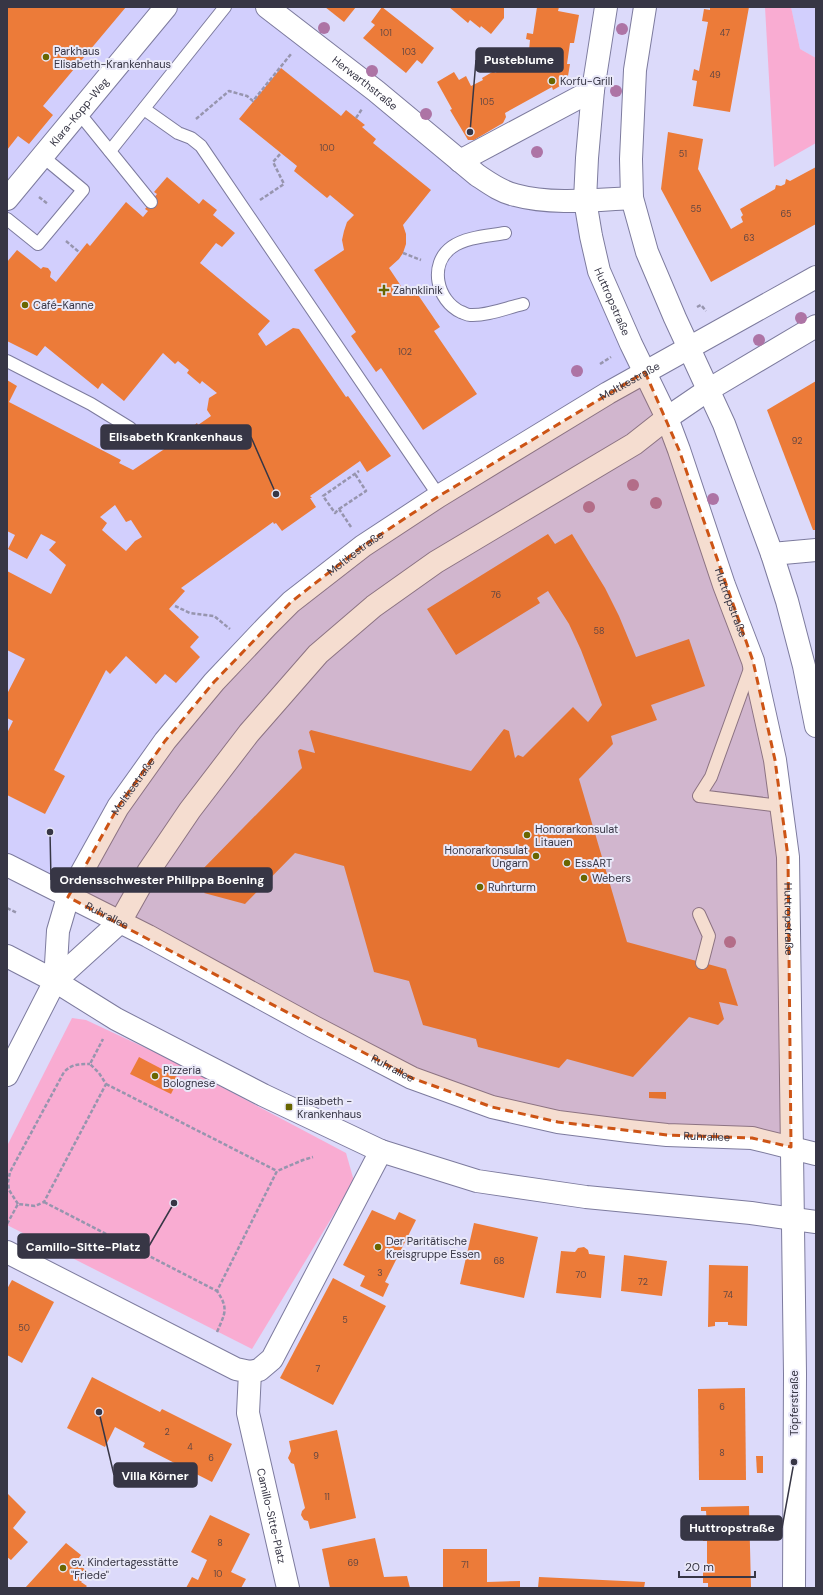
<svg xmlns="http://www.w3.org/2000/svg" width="823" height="1595" font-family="'DM Sans',sans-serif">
  <rect width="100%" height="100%" fill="#dcdafa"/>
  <g fill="#d2cffd">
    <polygon points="7,7 264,7 476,176 583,201 666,418 318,653 119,920 7,863"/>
    <polygon points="791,7 816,7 816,58 800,49"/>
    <polygon points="666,421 752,663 787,858 789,1146 493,1106 122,922 250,734 376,607"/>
  </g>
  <g fill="#f9acd2">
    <polygon points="765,7 791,7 800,49 816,58 816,143 774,167"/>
    <polygon points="72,1018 86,1020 165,1057 346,1153 354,1181 252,1349 7,1225 7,1146"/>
  </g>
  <g fill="#ec7b39" fill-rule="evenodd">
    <polygon points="7,7 126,7 43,106 53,115 29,144 18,136 7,150"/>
    <polygon points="325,7 356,7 344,22"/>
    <polygon points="382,7 434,48 422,64 417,60 406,73 363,38 375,25 371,22"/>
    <polygon points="449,7 504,7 504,18 491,34 481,26 480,28 470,20 468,23"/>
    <polygon points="537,7 559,7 558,11 579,15 574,43 570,43 567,64 570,64 567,82 553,90 552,87 505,113 506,117 503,123 474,140 468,140 450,110 452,109 437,82 454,72 459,80 466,76 471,86 483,80 482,78 494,71 495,73 514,63 511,58 522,52 525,57 530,54 531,51 529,51 530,40 526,39 527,33 533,34"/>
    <polygon points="710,7 749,7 730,112 693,106 697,81 692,80 694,69 699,71 708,22 702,21 704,9 710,10"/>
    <polygon points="281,68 341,116 346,110 365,125 362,127 376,139 373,143 431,190 403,225 406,234 406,244 403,253 399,259 389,268 407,295 414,289 440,327 434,331 477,394 423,430 381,368 376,372 351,336 356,332 314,270 344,250 342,240 344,231 347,222 354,215 330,195 327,198 294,171 297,166 239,119"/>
    <polygon points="668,132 703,139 698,169 731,229 743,222 741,217 743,215 740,209 775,189 776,185 781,186 785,184 786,179 790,181 816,167 816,224 711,282 661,189"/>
    <path d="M167 177 199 204 203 199 217 210 213 215 235 233 222 247 216 243 200 263 270 321 258 334 266 346 293 328 299 329 346 397 348 396 391 456 367 472 360 461 310 496 312 498H310L316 507 282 531 276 523 274 524 273 522 181 588 185 591 169 609 199 637 190 647 200 657 176 683 165 674 156 684 126 656 110 674 106 670 54 770 65 776 45 814 7 795V733L13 721 7 718V694L25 659 7 650V571L51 594 66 565 49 550 56 542 41 534 27 559 8 549 15 535 7 531V380L17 386 9 402 121 460 119 463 133 470 163 450 197 423 198 425 211 416 207 410 209 398 217 393 202 381 200 384 187 373 189 370 178 361 175 364 163 353 124 401 102 383 98 389 45 346 37 356 7 341V262L17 250 41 269 43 267 48 268 51 272 50 277 56 282 87 243 90 246 126 202 143 217 148 211 145 209 157 194 154 192ZM115 505 126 522 131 520 142 537 135 541 126 551 102 530 107 523 100 517Z"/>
    <polygon points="816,381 816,530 813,530 767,410"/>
    <polygon points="548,534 555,544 572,534 605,588 619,616 636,657 689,639 705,686 651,705 657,720 611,736 613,744 579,779 627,942 726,969 738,1006 719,1002 724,1019 718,1025 689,1017 633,1077 567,1059 559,1068 478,1047 476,1039 423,1025 409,981 374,972 344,866 295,853 245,904 204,893 214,881 196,876 302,768 298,751 300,749 315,753 309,732 311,730 471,771 504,729 509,731 515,758 518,755 523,757 573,707 588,722 602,705 581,650 569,624 548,591 537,598 540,603 456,655 427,609"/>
    <polygon points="139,1057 179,1078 171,1094 130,1074"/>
    <polygon points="649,1092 666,1092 666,1099 649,1098"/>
    <polygon points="372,1210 395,1220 399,1212 416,1220 385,1282 389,1284 383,1297 360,1286 365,1276 343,1265"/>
    <polygon points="474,1223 538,1237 524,1298 460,1284"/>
    <polygon points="584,1247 588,1250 589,1254 605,1256 601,1298 556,1293 561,1251 575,1252 578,1248"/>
    <polygon points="624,1255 667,1261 662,1296 621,1291"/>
    <polygon points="709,1265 748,1266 747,1326 728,1325 728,1322 715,1322 715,1326 708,1327"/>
    <polygon points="333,1278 386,1306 333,1405 280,1378"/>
    <polygon points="12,1280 54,1302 22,1363 7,1355 7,1289"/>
    <polygon points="92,1377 160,1412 162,1409 232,1444 212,1482 143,1447 145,1443 115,1427 105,1447 67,1428"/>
    <polygon points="745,1388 746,1480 699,1480 698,1389"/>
    <polygon points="337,1430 356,1518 310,1529 308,1521 304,1520 301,1515 302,1511 305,1508 294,1464 291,1463 288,1458 291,1451 289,1441"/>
    <polygon points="756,1456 763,1456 763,1473 757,1473"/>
    <polygon points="7,1493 26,1512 13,1528 28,1542 11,1560 7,1557"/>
    <polygon points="749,1506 751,1588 708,1588 708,1583 703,1583 703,1567 707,1566 707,1541 703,1541 703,1524 707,1524 706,1511 701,1511 701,1507"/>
    <polygon points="210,1515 250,1534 231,1572 246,1579 241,1588 186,1588 192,1577 198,1580 207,1560 191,1552"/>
    <polygon points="375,1538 384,1577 407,1576 410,1588 330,1588 322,1549"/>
    <polygon points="66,1543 81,1555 76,1562 89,1573 81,1582 87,1586 85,1588 25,1588"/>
    <polygon points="443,1549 487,1549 487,1582 520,1581 520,1588 443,1588"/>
    <polygon points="539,1577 645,1582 644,1588 538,1588"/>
  </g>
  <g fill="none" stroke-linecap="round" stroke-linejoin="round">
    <defs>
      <g id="service">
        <polyline points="144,109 178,133 191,138 201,146 439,496"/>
        <polyline points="79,113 151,202"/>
        <polyline points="110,151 225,7"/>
        <polyline points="7,219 38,244 83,190 42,156"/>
        <path d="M505 233C488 236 466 237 452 247 428 264 437 301 461 312 464 313 467 315 470 315 487 316 506 308 523 304"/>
        <polyline points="7,361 91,404 130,428"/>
        <polyline points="751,666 711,777 699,796 781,806"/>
        <polyline points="699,914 709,936 702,963"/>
      </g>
      <g id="minor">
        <path id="s1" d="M267 7 376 91 477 175C489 183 501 192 515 195 551 205 595 200 632 198"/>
        <polyline points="460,161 593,90"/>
        <path id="s2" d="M7 199 166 7"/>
        <polyline points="772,554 816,550"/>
        <path id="s3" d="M7 1252 236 1369 250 1372 248 1413 288 1588"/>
        <polyline points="250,1372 259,1370 272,1359 381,1151"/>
      </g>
      <g id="tertiary">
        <path id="s4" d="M55 981 58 931 68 897 118 807 165 741 214 682 267 626 291 602 363 546 439 496 608 393 816 277"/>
        <polyline points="7,1075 55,981 120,922 148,872 190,810 249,733 318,654 374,606 436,562 634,444 667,418 708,390 816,326"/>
      </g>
      <g id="secondary">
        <path id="s5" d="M606 7 593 90 587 158 585 200 591 236 599 271 631 344 667 418 679 450 724 585 753 661 775 760 788 857 795 1374 794 1588"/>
        <polyline points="645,7 635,70 631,159 632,198 647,252 675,318 724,424 772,554 787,601 804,666 816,726"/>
        <path id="s6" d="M7 865 148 936 314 1027 412 1078 492 1107 558 1122 629 1131 667 1135 752 1138 816 1154"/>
        <polyline points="7,956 55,981 116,1019 263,1095 381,1151 477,1181 586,1197 751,1213 816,1222"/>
      </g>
    </defs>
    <use href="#service" stroke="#7d7b9e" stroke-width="14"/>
    <use href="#minor" stroke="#7d7b9e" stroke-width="24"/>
    <use href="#tertiary" stroke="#7d7b9e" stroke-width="24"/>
    <use href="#secondary" stroke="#7d7b9e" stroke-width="24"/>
    <g stroke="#9795ae" stroke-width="2.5" stroke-dasharray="4 2" stroke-linecap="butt">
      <polyline points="356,118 362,109"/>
      <polyline points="196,119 229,91 247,96 253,101 291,54"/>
      <polyline points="39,197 48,204"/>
      <polyline points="260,200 284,184 273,162 281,153"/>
      <polyline points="66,241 79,252"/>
      <polyline points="403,253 421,260"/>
      <polyline points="697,307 701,305 706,311"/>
      <polyline points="600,364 611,357"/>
      <polyline points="339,509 366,491 355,474"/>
      <polyline points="351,527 339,509 335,513 323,496 359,471"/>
      <polyline points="175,606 190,613 214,616 230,629"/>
      <polyline points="106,876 115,882"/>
      <polyline points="7,908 17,913"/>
      <polyline points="106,1084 277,1171"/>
      <polyline points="44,1202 217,1291"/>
      <path d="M18 1204 9 1190 8 1182 10 1172 64 1072C72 1064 79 1064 90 1064"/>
      <polyline points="7,1224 18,1204 35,1206 44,1202 106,1084 99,1073 90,1064 103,1039"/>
      <path d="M217 1332C225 1313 229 1309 217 1291L277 1171 303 1160 313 1157"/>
    </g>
    <use href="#service" stroke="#fff" stroke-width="12"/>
    <use href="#minor" stroke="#fff" stroke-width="22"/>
    <use href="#tertiary" stroke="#fff" stroke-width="22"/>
    <use href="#secondary" stroke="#fff" stroke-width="22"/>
  </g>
  <g fill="#ad74a5">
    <circle cx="324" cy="28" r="6"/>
    <circle cx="622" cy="29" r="6"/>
    <circle cx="372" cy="71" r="6"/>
    <circle cx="616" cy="91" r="6"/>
    <circle cx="426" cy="114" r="6"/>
    <circle cx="537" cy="152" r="6"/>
    <circle cx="801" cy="318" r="6"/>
    <circle cx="759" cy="340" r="6"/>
    <circle cx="577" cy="371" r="6"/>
    <circle cx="633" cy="485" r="6"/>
    <circle cx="713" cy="499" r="6"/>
    <circle cx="656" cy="503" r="6"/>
    <circle cx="589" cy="507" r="6"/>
    <circle cx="730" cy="942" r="6"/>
  </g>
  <path fill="#cd5415" fill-opacity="0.2" stroke="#cd5415" stroke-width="3" stroke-dasharray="8 5" stroke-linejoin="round" d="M645 372 679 450 753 661 775 760 788 857 791 1147 752 1138 667 1135 558 1122 492 1107 412 1078 68 897 118 807 165 741 214 682 291 602 363 546 439 496Z"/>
  <g fill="#696600" stroke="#eae9f9" stroke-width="1.5">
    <circle cx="46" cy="57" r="4"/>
    <circle cx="552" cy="81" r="4"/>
    <path d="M382 284h4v4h4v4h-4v4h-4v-4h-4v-4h4z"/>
    <circle cx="25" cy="305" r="4"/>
    <circle cx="527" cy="835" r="4"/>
    <circle cx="536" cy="856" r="4"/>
    <circle cx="567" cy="863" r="4"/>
    <circle cx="584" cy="878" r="4"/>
    <circle cx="480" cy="887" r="4"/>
    <circle cx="155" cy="1076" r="4"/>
    <rect x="285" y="1103" width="8" height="8" rx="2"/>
    <circle cx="378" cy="1247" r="4"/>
    <circle cx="63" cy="1568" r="4"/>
  </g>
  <g text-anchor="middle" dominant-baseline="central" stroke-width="4" stroke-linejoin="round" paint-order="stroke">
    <g font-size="9" fill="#644742">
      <text x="386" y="33">101</text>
      <text x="725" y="33">47</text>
      <text x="409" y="52">103</text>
      <text x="715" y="75">49</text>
      <text x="487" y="102">105</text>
      <text x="327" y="148">100</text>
      <text x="683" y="154">51</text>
      <text x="696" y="209">55</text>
      <text x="786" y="214">65</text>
      <text x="749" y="238">63</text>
      <text x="405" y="352">102</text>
      <text x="797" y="441">92</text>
      <text x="496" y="595">76</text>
      <text x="599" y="631">58</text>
      <text x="499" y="1261">68</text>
      <text x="380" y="1273">3</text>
      <text x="581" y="1275">70</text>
      <text x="643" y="1282">72</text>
      <text x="728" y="1295">74</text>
      <text x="345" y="1320">5</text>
      <text x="24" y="1328">50</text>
      <text x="318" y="1369">7</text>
      <text x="722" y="1407">6</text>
      <text x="167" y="1432">2</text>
      <text x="190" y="1447">4</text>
      <text x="722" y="1453">8</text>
      <text x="316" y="1456">9</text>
      <text x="211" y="1458">6</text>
      <text x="327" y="1497">11</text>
      <text x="220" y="1543">8</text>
      <text x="353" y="1563">69</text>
      <text x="465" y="1565">71</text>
      <text x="218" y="1574">10</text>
    </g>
    <g font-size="11" fill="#373645" stroke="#eae9f9" text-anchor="start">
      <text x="54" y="51">Parkhaus<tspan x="54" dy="13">Elisabeth-Krankenhaus</tspan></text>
      <text x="560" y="81">Korfu-Grill</text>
      <text x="393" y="290">Zahnklinik</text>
      <text x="33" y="305">Café-Kanne</text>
      <text x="535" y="829">Honorarkonsulat<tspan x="535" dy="13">Litauen</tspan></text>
      <text x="528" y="850" text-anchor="end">Honorarkonsulat<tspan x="528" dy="13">Ungarn</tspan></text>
      <text x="575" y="863">EssART</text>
      <text x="592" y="878">Webers</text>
      <text x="488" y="887">Ruhrturm</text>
      <text x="163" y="1070">Pizzeria<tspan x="163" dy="13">Bolognese</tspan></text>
      <text x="297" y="1101">Elisabeth -<tspan x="297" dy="13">Krankenhaus</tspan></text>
      <text x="386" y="1241">Der Paritätische<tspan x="386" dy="13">Kreisgruppe Essen</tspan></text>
      <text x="71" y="1562">ev. Kindertagesstätte<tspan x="71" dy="13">"Friede"</tspan></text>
    </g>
    <g font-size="11" fill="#373645" stroke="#eae9f9">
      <text stroke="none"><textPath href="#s1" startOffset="124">Herwarthstraße</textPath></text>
      <text stroke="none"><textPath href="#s2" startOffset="113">Klara-Kopp-Weg</textPath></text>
      <text stroke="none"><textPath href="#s5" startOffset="300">Huttropstraße</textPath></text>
      <text stroke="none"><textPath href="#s4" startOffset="862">Moltkestraße</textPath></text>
      <text stroke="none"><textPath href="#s4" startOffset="538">Moltkestraße</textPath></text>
      <text stroke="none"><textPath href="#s5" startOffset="624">Huttropstraße</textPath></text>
      <text stroke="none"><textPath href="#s4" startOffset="214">Moltkestraße</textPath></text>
      <text stroke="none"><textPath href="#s6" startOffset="112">Ruhrallee</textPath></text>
      <text stroke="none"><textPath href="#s5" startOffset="948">Huttropstraße</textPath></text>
      <text stroke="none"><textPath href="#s6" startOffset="436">Ruhrallee</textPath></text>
      <text stroke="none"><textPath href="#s6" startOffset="760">Ruhrallee</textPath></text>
      <text transform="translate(794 1403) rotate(-90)">Töpferstraße</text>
      <text stroke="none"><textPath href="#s3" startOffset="418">Camillo-Sitte-Platz</textPath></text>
    </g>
  </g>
  <path fill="none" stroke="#373645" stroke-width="1.5" d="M470 132L476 60M276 494L251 437M50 832L51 880M174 1203L149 1246M99 1412L114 1475M794 1462L782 1528"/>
  <g fill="#373645" stroke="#eae9f9" stroke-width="1.5">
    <circle cx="470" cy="132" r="4"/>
    <circle cx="276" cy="494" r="4"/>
    <circle cx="50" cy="832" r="4"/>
    <circle cx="174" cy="1203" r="4"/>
    <circle cx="99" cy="1412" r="4"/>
    <circle cx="794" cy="1462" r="4"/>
  </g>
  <g fill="#373645" stroke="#373645" stroke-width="1.5">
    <rect x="476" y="48" width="87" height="24" rx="4"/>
    <rect x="101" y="425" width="150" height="24" rx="4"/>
    <rect x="51" y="868" width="221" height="24" rx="4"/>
    <rect x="18" y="1234" width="131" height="24" rx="4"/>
    <rect x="114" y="1463" width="83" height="24" rx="4"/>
    <rect x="681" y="1516" width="101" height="24" rx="4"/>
  </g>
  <g font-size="12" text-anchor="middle" font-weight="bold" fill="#fff">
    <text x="519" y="64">Pusteblume</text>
    <text x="176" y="441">Elisabeth Krankenhaus</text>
    <text x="162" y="884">Ordensschwester Philippa Boening</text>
    <text x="83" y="1251">Camillo-Sitte-Platz</text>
    <text x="155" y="1480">Villa Körner</text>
    <text x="732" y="1532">Huttropstraße</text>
  </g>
  <rect width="823" height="1595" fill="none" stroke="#373645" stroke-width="16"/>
  <path d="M679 1571v6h76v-6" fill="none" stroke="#373645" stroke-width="2"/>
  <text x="685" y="1571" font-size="12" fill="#373645" stroke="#eae9f9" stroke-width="3" paint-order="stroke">20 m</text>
</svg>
